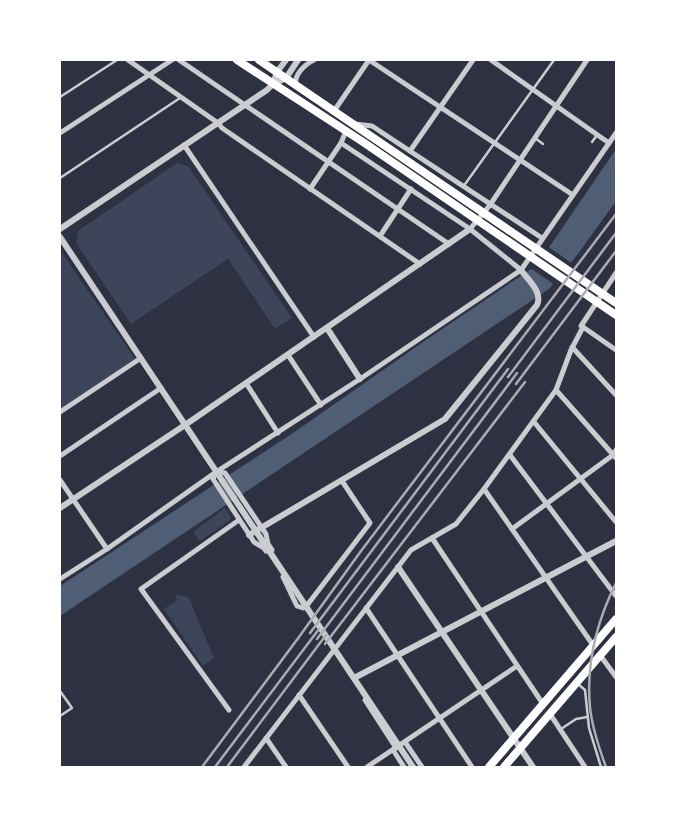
<svg xmlns="http://www.w3.org/2000/svg" width="676" height="827" font-family="'DejaVu Sans',sans-serif">
  <rect width="100%" height="100%" fill="#2d3142"/>
  <g fill="#3c4559">
    <polygon points="177,163 188,166 292,318 275,329 228,259 131,324 76,243 78,231"/>
    <polygon points="60,250 135,359 60,409"/>
    <polygon points="225,508 231,517 229,521 200,541 193,532"/>
    <polygon points="175,594 189,598 214,658 203,666 164,609 177,600"/>
  </g>
  <polygon fill="#4f5d75" points="616,149 616,201 578,254 549,289 60,616 60,586 293,433 426,340 537,265"/>
  <polygon fill="#2d3142" points="547,246 573,264 555,285 530,268 536,264"/>
  <g fill="none" stroke-linecap="round" stroke-linejoin="round">
    <g stroke="#caccd0" stroke-width="2.5">
      <polyline points="60,97 117,60"/>
      <polyline points="535,138 543,144"/>
      <polyline points="592,142 597,135"/>
      <polyline points="60,178 180,98"/>
      <polyline points="463,187 554,60"/>
      <polyline points="578,684 585,690 589,728 601,767"/>
      <polyline points="60,691 72,708 60,716"/>
      <polyline points="561,729 576,719 587,717"/>
    </g>
    <g stroke="#caccd0" stroke-width="5">
      <polyline points="128,60 218,123 222,128 420,264"/>
      <polyline points="179,60 449,244"/>
      <polyline points="369,60 573,195"/>
      <polyline points="491,60 609,143"/>
      <path d="M296 84C294 75 305 64 314 60"/>
      <polyline points="334,111 369,60"/>
      <polyline points="355,124 372,126 542,238"/>
      <polyline points="346,131 341,143 470,229 521,270"/>
      <polyline points="60,133 172,60"/>
      <polyline points="184,145 314,337"/>
      <polyline points="410,151 473,60"/>
      <polyline points="310,189 341,143"/>
      <polyline points="470,229 490,205 587,60"/>
      <polyline points="380,236 411,189"/>
      <polyline points="583,327 616,350"/>
      <polyline points="572,347 616,395"/>
      <polyline points="288,355 321,405"/>
      <polyline points="246,383 278,433"/>
      <polyline points="556,390 616,458"/>
      <polyline points="60,412 141,358"/>
      <polyline points="534,422 616,522"/>
      <polyline points="510,455 616,596"/>
      <polyline points="60,456 161,388"/>
      <polyline points="216,472 213,479 254,542 264,548 266,551"/>
      <polyline points="217,472 225,473 266,534 268,544 272,550"/>
      <polyline points="60,480 107,549"/>
      <polyline points="484,489 593,645"/>
      <polyline points="512,529 613,455 616,450"/>
      <polyline points="432,538 543,704"/>
      <polyline points="283,577 297,606 303,608 308,604 370,523 342,481"/>
      <polyline points="60,579 107,549 216,472 360,379 521,270 616,133"/>
      <polyline points="366,608 472,767"/>
      <polyline points="600,655 616,677"/>
      <polyline points="299,695 348,767"/>
      <polyline points="365,700 396,748"/>
      <polyline points="229,710 141,589 239,520"/>
      <polyline points="550,714 585,767"/>
      <polyline points="266,738 286,767"/>
      <polyline points="405,742 422,767"/>
      <polyline points="393,750 404,767"/>
      <polyline points="244,767 411,550 456,524 484,489 556,390 571,350 583,327 581,326 616,273"/>
      <polyline points="367,767 517,666"/>
    </g>
    <g stroke="#caccd0" stroke-width="6">
      <polyline points="273,84 277,72 286,60"/>
      <polyline points="60,229 267,90 273,84 286,78 298,60"/>
      <polyline points="60,237 413,767"/>
      <polyline points="327,328 360,379"/>
      <polyline points="60,508 185,425 470,229"/>
      <path d="M249 535 445 419 537 305C543 292 528 280 521 270"/>
      <polyline points="398,567 533,767"/>
      <polyline points="356,677 616,541"/>
    </g>
    <g stroke="#fff" stroke-width="8">
      <polyline points="237,60 363,142 616,315"/>
      <polyline points="259,60 616,303"/>
      <polyline points="489,767 616,619"/>
      <polyline points="504,767 616,637"/>
    </g>
    <g stroke="#abadb3" stroke-width="2.5">
      <polyline points="508,377 616,233"/>
      <polyline points="516,384 616,251"/>
      <polyline points="310,633 508,369"/>
      <polyline points="317,639 517,373"/>
      <polyline points="325,644 525,382"/>
      <polyline points="202,767 299,637 361,551 616,214"/>
      <polyline points="215,767 319,629"/>
      <polyline points="227,767 326,635"/>
      <path d="M606 767C599 748 592 728 590 707 586 664 597 621 616 583"/>
    </g>
  </g>
  <rect width="676" height="827" fill="none" stroke="#ffffff" stroke-width="122"/>
</svg>
